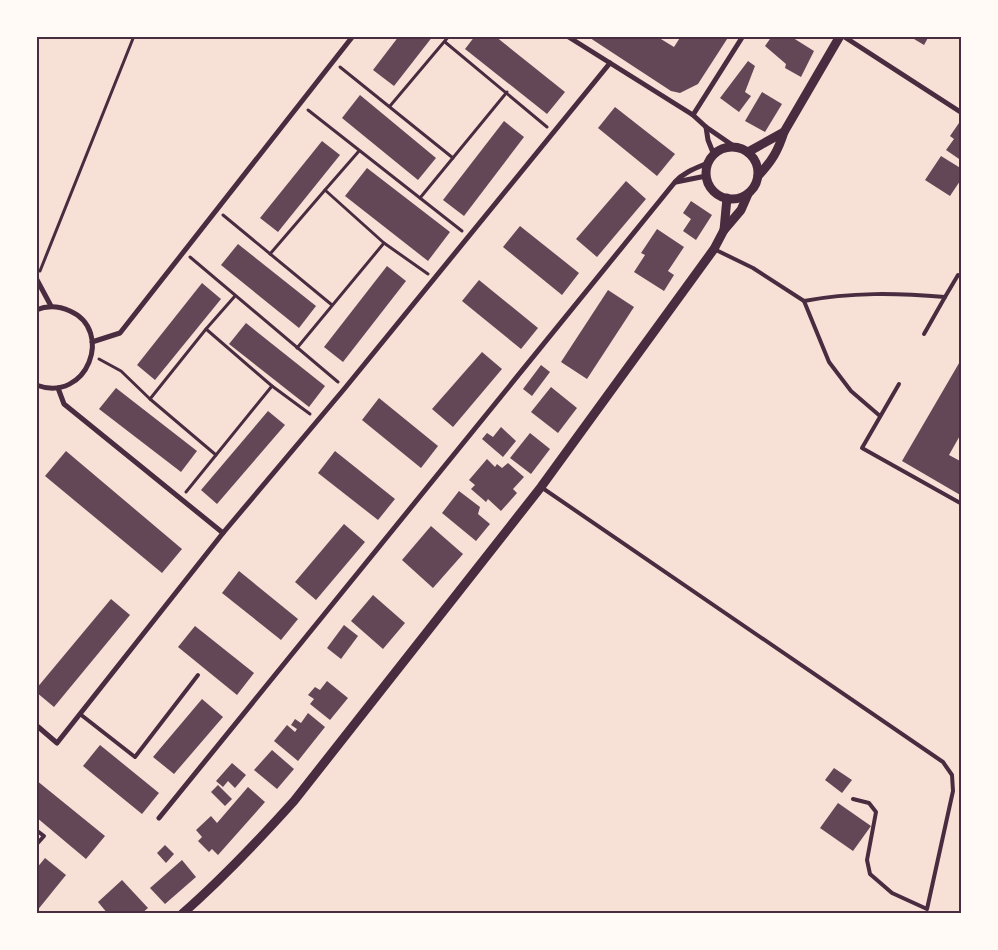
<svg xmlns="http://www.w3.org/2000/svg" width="998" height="950" font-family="Ubuntu,sans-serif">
  <rect width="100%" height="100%" fill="#f7e1d7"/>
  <g fill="#644757">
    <polygon points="399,36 433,36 394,86 373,70"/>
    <polygon points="475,36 495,36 565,92 547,114 465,49"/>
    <polygon points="587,36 656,36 674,47 681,36 729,36 698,84 680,93 671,91"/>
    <polygon points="772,36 790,36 814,51 801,77 785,68 786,64 765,46"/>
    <polygon points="909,36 929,36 924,45"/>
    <polygon points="748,61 755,66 745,92 751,96 739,112 720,98"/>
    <polygon points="762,92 782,104 765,132 745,121"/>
    <polygon points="360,95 436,158 418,180 342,118"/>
    <polygon points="615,107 675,154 657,176 598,128"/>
    <polygon points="504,121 524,137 464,216 443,200"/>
    <polygon points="959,123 962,126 962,161 946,150 954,139 950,136"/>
    <polygon points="322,141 340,155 278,232 260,218"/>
    <polygon points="941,156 962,169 962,178 950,196 925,180"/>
    <polygon points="367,168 450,232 428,261 345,196"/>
    <polygon points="626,181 646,199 597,257 576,239"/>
    <polygon points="691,201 712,215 696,240 683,231 691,219 683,213"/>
    <polygon points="520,226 579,273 562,295 503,247"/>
    <polygon points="657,229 684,247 668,271 674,275 664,291 634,272 645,255 641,253"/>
    <polygon points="238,244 316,306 299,328 221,265"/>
    <polygon points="387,266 406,281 343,362 324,347"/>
    <polygon points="479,280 538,328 521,349 462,301"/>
    <polygon points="202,283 221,299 155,380 137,365"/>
    <polygon points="608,290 634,307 587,379 561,362"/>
    <polygon points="246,323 325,386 309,407 229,344"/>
    <polygon points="482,352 502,369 453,427 432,409"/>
    <polygon points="962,358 962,432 949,455 962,462 962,496 902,461"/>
    <polygon points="541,365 550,372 532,396 523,389"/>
    <polygon points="551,387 577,408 558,433 531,412"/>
    <polygon points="116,388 197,451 181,472 99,409"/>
    <polygon points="379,398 438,446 421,468 362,420"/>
    <polygon points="268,411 285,425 217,504 201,490"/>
    <polygon points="501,427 516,441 503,457 482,439 487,433 493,437"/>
    <polygon points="530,433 550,449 531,474 510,458"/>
    <polygon points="66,451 182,549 162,573 45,476"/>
    <polygon points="335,451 395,499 378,520 318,473"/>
    <polygon points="487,459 495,467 497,464 502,468 508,463 524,477 513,489 517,493 501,511 488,499 486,502 471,489 475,485 469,480"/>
    <polygon points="459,491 480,507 478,514 490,524 476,541 442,513"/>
    <polygon points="344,524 365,542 316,600 295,582"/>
    <polygon points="431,526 463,554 433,588 402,560"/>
    <polygon points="239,571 298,619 281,640 222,593"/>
    <polygon points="373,595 405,623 383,649 351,621"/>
    <polygon points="111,599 130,615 54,707 36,692 36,689"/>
    <polygon points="344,625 358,636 341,659 327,648"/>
    <polygon points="195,626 254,673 237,695 178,647"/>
    <polygon points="327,681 348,698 330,720 310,704 314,699 308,695 315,687 320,690"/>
    <polygon points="202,699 223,717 174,774 153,757"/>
    <polygon points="308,713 325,727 298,761 274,741 287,725 295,732 297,729 291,725 295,719 301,723"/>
    <polygon points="100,745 159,793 142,814 83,766"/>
    <polygon points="272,750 294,769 277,789 254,770"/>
    <polygon points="232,763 246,775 235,788 228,781 223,787 216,781"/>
    <polygon points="834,768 852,780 842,793 825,780"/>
    <polygon points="36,780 105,836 86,859 36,817"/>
    <polygon points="218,785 232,799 225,806 211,792"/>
    <polygon points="248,787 265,802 218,855 212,849 209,852 198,841 202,837 196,830 211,816 217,823"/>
    <polygon points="838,803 871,826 853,851 820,828"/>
    <polygon points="165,845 174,854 166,863 157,853"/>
    <polygon points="45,858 66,875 36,912 36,869"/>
    <polygon points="182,860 196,877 165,904 150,888"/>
    <polygon points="122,880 148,908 141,914 108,914 98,902"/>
  </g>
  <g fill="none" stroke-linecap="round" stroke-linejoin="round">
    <g stroke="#4a2c40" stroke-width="3">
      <polyline points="445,42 547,127"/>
      <polyline points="340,67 453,158"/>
      <polyline points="390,106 449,36"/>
      <polyline points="308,110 462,231"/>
      <polyline points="420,198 507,92"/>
      <polyline points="223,215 332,305"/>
      <polyline points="384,243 428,274"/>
      <polyline points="270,254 325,190"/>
      <polyline points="190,257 338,382"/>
      <polyline points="40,271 134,36"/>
      <polyline points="206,329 235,296"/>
      <polyline points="297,348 384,243 325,190 359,151"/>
      <polyline points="99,359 121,371 150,399 216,455"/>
      <polyline points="272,386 310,414"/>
      <polyline points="150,399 206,329 272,386 186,492"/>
    </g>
    <g stroke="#4a2c40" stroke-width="4">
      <polyline points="714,249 753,268 804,301 829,362 851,391 880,416"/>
      <path d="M804 301C851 292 897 293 945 297L958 275 962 277"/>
      <polyline points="924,334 945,297"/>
      <polyline points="899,384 862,448 962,504"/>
      <polyline points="541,487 943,762 952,775 953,791 927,909 892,893 870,874 867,860 876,812 869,803 853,799"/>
      <polyline points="80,714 135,757 198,675"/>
      <polyline points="36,830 44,836 36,845"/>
    </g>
    <g stroke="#4a2c40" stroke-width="5">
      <polyline points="567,36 693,115 706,127 735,147"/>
      <polyline points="843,36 962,113"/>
      <polyline points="693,115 743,36"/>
      <polyline points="706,127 708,140 714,155"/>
      <polyline points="676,182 706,176"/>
      <polyline points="36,278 51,306"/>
      <path d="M36 310C48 305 59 306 70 311 114 330 88 404 36 385"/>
      <polyline points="92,342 120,333 353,36"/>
      <polyline points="58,388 64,404 223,533"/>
      <polyline points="36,725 57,743 223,533 345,388 610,63"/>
      <path d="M159 818 675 182C684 172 696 168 708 163"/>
    </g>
    <g stroke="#4a2c40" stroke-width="9">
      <circle cx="732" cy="173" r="26"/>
      <polyline points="748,152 784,132"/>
      <path d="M758 176C772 161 778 151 784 132L840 36"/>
      <polyline points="724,230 727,198"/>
      <path d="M182 914C222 879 258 841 294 801L541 487 714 249 724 230 741 210 748 194"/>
    </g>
  </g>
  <rect width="998" height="950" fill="none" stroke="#fffaf5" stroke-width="75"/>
  <rect x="38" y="38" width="922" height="874" fill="none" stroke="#4a2c40" stroke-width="2"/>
</svg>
